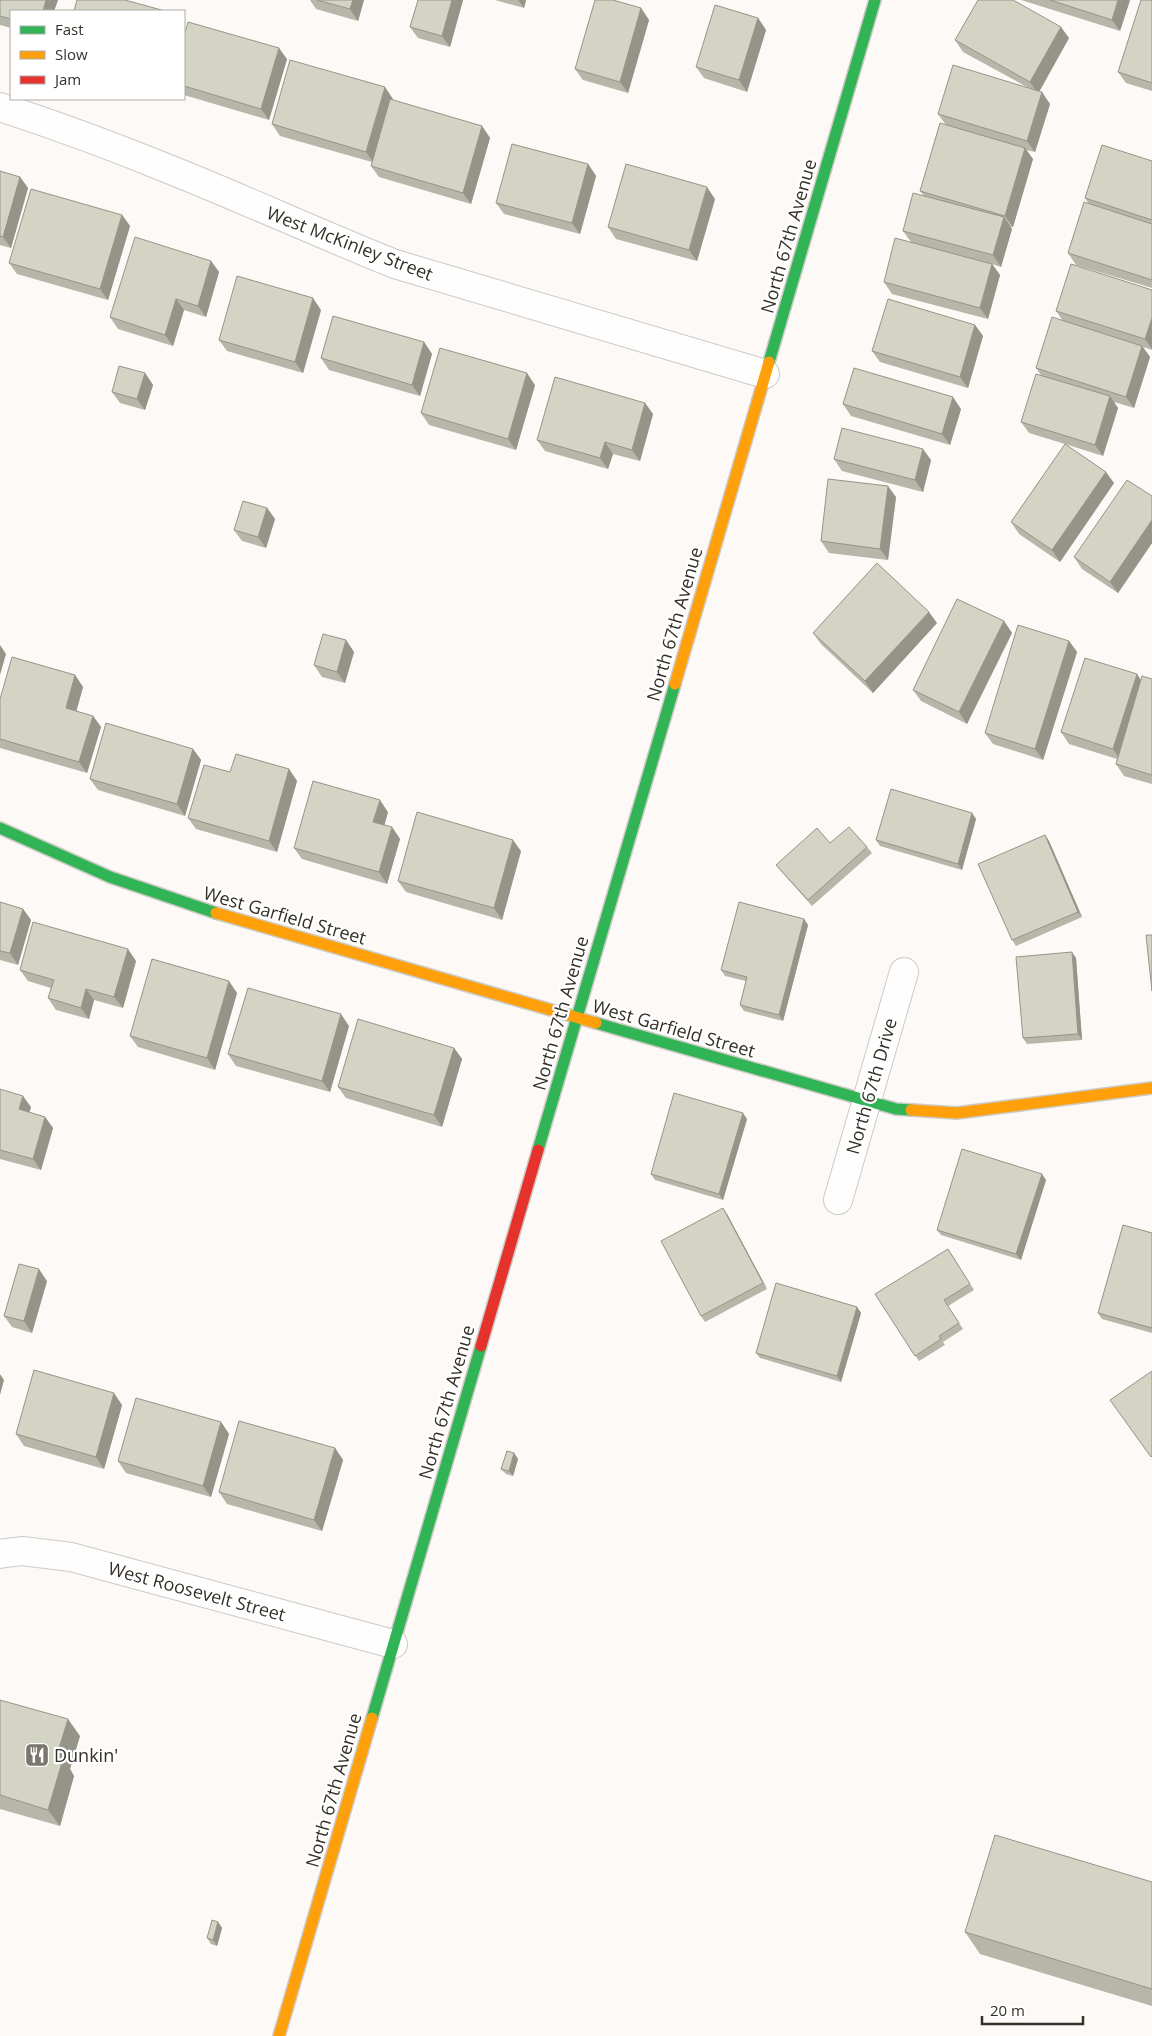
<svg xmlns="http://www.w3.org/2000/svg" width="1152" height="2036" font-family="'Open Sans',sans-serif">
  <rect width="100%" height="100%" fill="#fcf9f6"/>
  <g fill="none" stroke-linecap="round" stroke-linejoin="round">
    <defs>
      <g id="street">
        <path d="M0 107C58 126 115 147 171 170 246 200 320 234 395 264L765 374"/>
        <polyline points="838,1200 904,972"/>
        <polyline points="0,1554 22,1551 71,1557 393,1644"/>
      </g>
      <g id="fast">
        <polyline points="769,362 875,0"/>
        <polyline points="0,828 110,877 216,913"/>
        <polyline points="596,1023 896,1109 911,1110"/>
        <polyline points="538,1150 675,684"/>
        <polyline points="372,1718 481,1346"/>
      </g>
      <g id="slow">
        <polyline points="675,684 769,362"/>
        <polyline points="216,913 596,1023"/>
        <polyline points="911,1110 957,1113 1152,1088"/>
        <polyline points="279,2036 372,1718"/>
      </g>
      <polyline id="jam" points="481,1346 538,1150"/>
    </defs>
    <use href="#street" stroke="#cdcac4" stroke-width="30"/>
    <use href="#fast" stroke="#cdcac4" stroke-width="14"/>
    <use href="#slow" stroke="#cdcac4" stroke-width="14"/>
    <use href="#jam" stroke="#cdcac4" stroke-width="14"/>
    <use href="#street" stroke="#fffefe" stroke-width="28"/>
    <use href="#fast" stroke="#30b455" stroke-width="11"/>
    <use href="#slow" stroke="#ff9f0a" stroke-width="11"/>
    <use href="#jam" stroke="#e5322d" stroke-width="11"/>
  </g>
  <g fill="#b6b6a9">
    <polygon points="0,0 58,0 54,11 11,11 11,28 0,25"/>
    <polygon points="310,0 364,0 358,21 316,9"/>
    <polygon points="418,0 463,0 450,47 418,38 410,27"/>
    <polygon points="495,0 526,0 524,8"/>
    <polygon points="1021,0 1130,0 1120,31"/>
    <polygon points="1152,0 1152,91 1126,83 1118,72"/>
    <polygon points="641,8 649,20 628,93 583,80 575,69"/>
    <polygon points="758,18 766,30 747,92 704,78 696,67"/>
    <polygon points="184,36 287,59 269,120 184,95"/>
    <polygon points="1069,38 1039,91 1050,104 1035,152 1026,150 1033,159 1013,227 1010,227 1012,229 1001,267 992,264 1000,275 988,319 892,294 884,282 911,242 903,231 924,196 920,191 946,125 938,114 1027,87 963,52 955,40"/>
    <polygon points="393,99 392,100 482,126 490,138 471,204 379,177 371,166 372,162 280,136 272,124"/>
    <polygon points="1152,161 1152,288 1076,265 1068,253 1089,204 1085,198"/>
    <polygon points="588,164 596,176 580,234 504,214 496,203"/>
    <polygon points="0,171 20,177 28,188 11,248 0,245"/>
    <polygon points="715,199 697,261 616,239 608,227"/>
    <polygon points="122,215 130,226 108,300 17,274 9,263"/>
    <polygon points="211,261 219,272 206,317 184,310 173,346 118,329 110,317"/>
    <polygon points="1152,290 1152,350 1143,347 1150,357 1134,408 1114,402 1118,408 1103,456 1065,444 1114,483 1060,562 1019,534 1011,522 1065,444 1029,433 1021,422 1041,375 1036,368 1063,321 1056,311"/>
    <polygon points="321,310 303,373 227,351 219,340"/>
    <polygon points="975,325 983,336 968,388 880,362 872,351"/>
    <polygon points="424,342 432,354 420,396 329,370 321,358"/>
    <polygon points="145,373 153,385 145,410 120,403 112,392"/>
    <polygon points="535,385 516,450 429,425 421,413"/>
    <polygon points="645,403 653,414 640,461 613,454 608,469 545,451 537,440"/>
    <polygon points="843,404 961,409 950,445 851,416"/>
    <polygon points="834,459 931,460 923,492 842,471"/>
    <polygon points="1152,496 1152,543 1118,593 1082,569 1074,557"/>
    <polygon points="896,497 888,560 829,553 821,541"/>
    <polygon points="267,508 275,519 266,548 242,541 234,530"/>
    <polygon points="1004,621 1012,633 967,724 921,701 913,690"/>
    <polygon points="937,623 873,693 821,644 813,633"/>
    <polygon points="346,640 354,652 345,683 322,677 314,665"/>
    <polygon points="1069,641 1077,652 1043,760 993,744 985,733"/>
    <polygon points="75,675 83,687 76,711 93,716 101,727 87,773 0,748 0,699"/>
    <polygon points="1152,679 1152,784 1124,776 1116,764 1117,759 1069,744 1061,732 1141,681"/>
    <polygon points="193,749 201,760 185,816 98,790 90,779"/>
    <polygon points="289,769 297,781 277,852 196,829 188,818 230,772"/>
    <polygon points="388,812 384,825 392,827 400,839 387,884 302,859 294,848"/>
    <polygon points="972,813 976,819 962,870 880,846 876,840"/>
    <polygon points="1045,835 1049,841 1082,917 1016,946 1012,940"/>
    <polygon points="830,843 867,847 872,853 812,906 780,870 776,865"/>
    <polygon points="521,851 502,920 406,892 398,881"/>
    <polygon points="0,902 23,909 31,920 18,965 0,960"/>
    <polygon points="804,919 808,925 783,1021 744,1011 740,1005 746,981 725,976 721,970"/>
    <polygon points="1076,958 1082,1040 1027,1044 1023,1038"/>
    <polygon points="136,961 123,1008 94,1000 89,1019 56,1010 48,998 51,988 28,981 20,970"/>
    <polygon points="237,993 215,1070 138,1047 130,1036"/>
    <polygon points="349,1026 330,1092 236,1066 228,1054"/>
    <polygon points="454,1048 462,1059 442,1127 346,1098 338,1087"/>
    <polygon points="0,1089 31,1107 29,1112 45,1117 53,1128 41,1170 0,1159"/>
    <polygon points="747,1119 723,1200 655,1180 651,1174"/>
    <polygon points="1046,1180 1021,1260 941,1235 937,1230"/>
    <polygon points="727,1214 767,1289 705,1322 701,1316"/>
    <polygon points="1152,1233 1152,1333 1102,1319 1098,1313"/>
    <polygon points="952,1255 974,1290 948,1306 963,1329 943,1342 945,1345 919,1361 875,1294"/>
    <polygon points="47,1281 32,1333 12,1327 4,1316"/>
    <polygon points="857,1307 861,1313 841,1382 760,1358 756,1353"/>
    <polygon points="122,1405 104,1469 24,1446 16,1434"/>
    <polygon points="221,1422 229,1434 211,1497 126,1473 118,1461"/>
    <polygon points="335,1448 343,1460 322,1531 227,1504 219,1492"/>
    <polygon points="514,1453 518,1459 513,1476 506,1474 501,1469"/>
    <polygon points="0,1700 80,1736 70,1769 74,1776 60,1826 0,1809"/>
    <polygon points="1152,1882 1152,2006 980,1954 965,1932"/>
    <polygon points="218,1922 222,1928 217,1946 211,1944 207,1938"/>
  </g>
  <g fill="#949489">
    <polygon points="46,0 58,0 54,11 43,11"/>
    <polygon points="353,0 364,0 358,21 350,9"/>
    <polygon points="452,0 463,0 450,47 442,36"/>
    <polygon points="518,0 526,0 524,8"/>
    <polygon points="1118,0 1130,0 1120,31 1112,20"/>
    <polygon points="641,8 649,20 628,93 620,82"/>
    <polygon points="758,18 766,30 747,92 739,80"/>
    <polygon points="1061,27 1069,38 1038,94 1030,82"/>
    <polygon points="279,48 287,59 269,120 261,109"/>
    <polygon points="385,87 393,99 374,163 366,152"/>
    <polygon points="1042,92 1050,104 1035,152 1027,141"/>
    <polygon points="482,126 490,138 471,204 463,193"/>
    <polygon points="1025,148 1033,159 1013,227 1005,216"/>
    <polygon points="588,164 596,176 580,234 572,223"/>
    <polygon points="20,177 28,188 11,248 3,237"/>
    <polygon points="707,187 715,199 697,261 689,250"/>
    <polygon points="122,215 130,226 108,300 100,289"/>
    <polygon points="1004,217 1012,229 1001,267 993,255"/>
    <polygon points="211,261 219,272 206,317 198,306"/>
    <polygon points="992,264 1000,275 988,319 980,308"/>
    <polygon points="313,298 321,310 303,373 295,362"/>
    <polygon points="176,299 184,310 173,346 165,335"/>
    <polygon points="1152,318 1152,349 1145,339"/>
    <polygon points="975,325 983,336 968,388 960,377"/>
    <polygon points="424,342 432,354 420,396 412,385"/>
    <polygon points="1142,346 1150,357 1134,408 1126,397"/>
    <polygon points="145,373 153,385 145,410 137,399"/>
    <polygon points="527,373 535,385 516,450 508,439"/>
    <polygon points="1110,396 1118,408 1103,456 1095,445"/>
    <polygon points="953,397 961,409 950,445 942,434"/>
    <polygon points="645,403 653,414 640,461 632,450"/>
    <polygon points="605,442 613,454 608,469 600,458"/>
    <polygon points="923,449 931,460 923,492 915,480"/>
    <polygon points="1106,472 1114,483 1060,562 1052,550"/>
    <polygon points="888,486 896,497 888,560 880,549"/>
    <polygon points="267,508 275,519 266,548 258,537"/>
    <polygon points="1152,520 1152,543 1118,593 1110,582"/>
    <polygon points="929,612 937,623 873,693 865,681"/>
    <polygon points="1004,621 1012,633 967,724 959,712"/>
    <polygon points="346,640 354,652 345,683 337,672"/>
    <polygon points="1069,641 1077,652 1043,760 1035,749"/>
    <polygon points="0,645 6,654 0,675"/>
    <polygon points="1137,674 1145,686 1121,760 1113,749"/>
    <polygon points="75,675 83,687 74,720 66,708"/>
    <polygon points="93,716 101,727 87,773 79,762"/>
    <polygon points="193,749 201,760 185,816 177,804"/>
    <polygon points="289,769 297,781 277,852 269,841"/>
    <polygon points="380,800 388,812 382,834 373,822"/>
    <polygon points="972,813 976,819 962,870 958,864"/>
    <polygon points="392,827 400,839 387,884 379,872"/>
    <polygon points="1045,835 1049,841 1082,917 1078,912"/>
    <polygon points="513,840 521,851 502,920 494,908"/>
    <polygon points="23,909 31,920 18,965 10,953"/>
    <polygon points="804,919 808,925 783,1021 779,1015"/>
    <polygon points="128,949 136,961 123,1008 114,997"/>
    <polygon points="1072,952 1076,958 1082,1040 1078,1034"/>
    <polygon points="229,981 237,993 215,1070 207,1058"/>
    <polygon points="86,989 94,1000 89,1019 81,1008"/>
    <polygon points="341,1014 349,1026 330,1092 322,1081"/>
    <polygon points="454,1048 462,1059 442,1127 434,1115"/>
    <polygon points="23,1096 31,1107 27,1121 19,1109"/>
    <polygon points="743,1113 747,1119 723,1200 719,1194"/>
    <polygon points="45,1117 53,1128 41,1170 33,1159"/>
    <polygon points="1042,1174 1046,1180 1021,1260 1016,1254"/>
    <polygon points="723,1208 727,1214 767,1289 763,1283"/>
    <polygon points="39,1269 47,1281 32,1333 24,1321"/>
    <polygon points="857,1307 861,1313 841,1382 837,1376"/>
    <polygon points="0,1374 4,1380 0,1395"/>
    <polygon points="114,1393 122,1405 104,1469 96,1457"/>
    <polygon points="221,1422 229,1434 211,1497 203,1486"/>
    <polygon points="335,1448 343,1460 322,1531 314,1520"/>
    <polygon points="514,1453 518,1459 513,1476 509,1471"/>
    <polygon points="68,1719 80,1736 70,1769 74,1776 60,1826 48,1810 56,1758"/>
    <polygon points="218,1922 222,1928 217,1946 213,1940"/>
  </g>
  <g fill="#d4d4c4" stroke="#949489">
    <polygon points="0,0 46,0 43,11 11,11 11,19 0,16"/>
    <polygon points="77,0 125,0 165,11 74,11"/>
    <polygon points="317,0 353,0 350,9"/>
    <polygon points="418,0 452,0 442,36 410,27"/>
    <polygon points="595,0 613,0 641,8 620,82 575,69"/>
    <polygon points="978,0 1013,0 1061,27 1030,82 955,40"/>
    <polygon points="1050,0 1118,0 1112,20"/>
    <polygon points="1141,0 1152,0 1152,83 1118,72"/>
    <polygon points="715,5 758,18 739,80 696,67"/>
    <polygon points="188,22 279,48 261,109 184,86 184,36"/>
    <polygon points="290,60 385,87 366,152 272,124"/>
    <polygon points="953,65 1042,92 1027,141 938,114"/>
    <polygon points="390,99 482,126 463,193 371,166"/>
    <polygon points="940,123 1025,148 1005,216 920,191"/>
    <polygon points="512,144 588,164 572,223 496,203"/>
    <polygon points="1102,145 1152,161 1152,220 1085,198"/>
    <polygon points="626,164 707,187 689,250 608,227"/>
    <polygon points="0,171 20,177 3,237 0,236"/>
    <polygon points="31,189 122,215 100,289 9,263"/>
    <polygon points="913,193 1004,217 993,255 903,231"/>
    <polygon points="1084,202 1152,224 1152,280 1068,253"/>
    <polygon points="135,237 211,261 198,306 176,299 165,335 110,317"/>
    <polygon points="895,238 992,264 980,308 884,282"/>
    <polygon points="1071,264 1152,290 1152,318 1145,339 1056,311"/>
    <polygon points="237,276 313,298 295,362 219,340"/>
    <polygon points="888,299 975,325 960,377 872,351"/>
    <polygon points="333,316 424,342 412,385 321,358"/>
    <polygon points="1052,317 1142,346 1126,397 1036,368"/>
    <polygon points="440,348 527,373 508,439 421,413"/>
    <polygon points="119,366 145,373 137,399 112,392"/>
    <polygon points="854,368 953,397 942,434 843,404"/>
    <polygon points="1036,374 1110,396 1095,445 1021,422"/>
    <polygon points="555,377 645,403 632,450 605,442 600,458 537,440"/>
    <polygon points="842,428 923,449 915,480 834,459"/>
    <polygon points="1065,444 1106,472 1052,550 1011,522"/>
    <polygon points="828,479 888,486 880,549 821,541"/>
    <polygon points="1127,480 1152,496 1152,520 1110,582 1074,557"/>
    <polygon points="243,501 267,508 258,537 234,530"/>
    <polygon points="877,563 929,612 865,681 813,633"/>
    <polygon points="957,599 1004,621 959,712 913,690"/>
    <polygon points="1018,625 1069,641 1035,749 985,733"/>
    <polygon points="323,634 346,640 337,672 314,665"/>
    <polygon points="12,657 75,675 66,708 93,716 79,762 0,739 0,699"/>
    <polygon points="1085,658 1137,674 1113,749 1061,732"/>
    <polygon points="1142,676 1152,679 1152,775 1116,764"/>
    <polygon points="106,723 193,749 177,804 90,779"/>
    <polygon points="236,754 289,769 269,841 188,818 204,765 230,772"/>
    <polygon points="313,781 380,800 373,822 392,827 379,872 294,848"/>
    <polygon points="891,789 972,813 958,864 876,840"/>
    <polygon points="417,812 513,840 494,908 398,881"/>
    <polygon points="849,827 867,847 808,900 776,865 817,828 830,843"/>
    <polygon points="1045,835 1078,912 1012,940 978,864"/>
    <polygon points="0,902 23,909 10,953 0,951"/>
    <polygon points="739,902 804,919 779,1015 740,1005 747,977 721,970"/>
    <polygon points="33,922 128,949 114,997 86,989 81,1008 48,998 54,980 20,970"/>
    <polygon points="1146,935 1152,935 1152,991"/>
    <polygon points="1072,952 1078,1034 1023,1038 1016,957"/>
    <polygon points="152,959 229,981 207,1058 130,1036"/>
    <polygon points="248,988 341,1014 322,1081 228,1054"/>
    <polygon points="358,1019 454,1048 434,1115 338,1087"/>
    <polygon points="0,1089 23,1096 19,1109 45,1117 33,1159 0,1150"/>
    <polygon points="674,1093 743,1113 719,1194 651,1174"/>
    <polygon points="962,1149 1042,1174 1016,1254 937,1230"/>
    <polygon points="723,1208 763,1283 701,1316 661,1241"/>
    <polygon points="1123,1225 1152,1233 1152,1328 1098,1313"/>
    <polygon points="948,1249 970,1284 944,1300 959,1323 939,1336 941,1339 915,1356 875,1294"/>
    <polygon points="19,1264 39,1269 24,1321 4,1316"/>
    <polygon points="776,1283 857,1307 837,1376 756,1353"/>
    <polygon points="34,1370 114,1393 96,1457 16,1434"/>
    <polygon points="1152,1371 1152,1456 1151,1457 1110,1400"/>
    <polygon points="136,1398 221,1422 203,1486 118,1461"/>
    <polygon points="239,1421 335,1448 314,1520 219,1492"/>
    <polygon points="507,1451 514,1453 509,1471 501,1469"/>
    <polygon points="0,1700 68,1719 56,1758 63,1759 48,1810 0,1795"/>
    <polygon points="995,1835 1152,1882 1152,1989 965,1932"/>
    <polygon points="212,1920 218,1922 213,1940 207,1938"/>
  </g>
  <defs>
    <symbol id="restaurant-square" viewBox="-11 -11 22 22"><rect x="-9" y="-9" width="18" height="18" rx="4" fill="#7a7670" stroke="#fff"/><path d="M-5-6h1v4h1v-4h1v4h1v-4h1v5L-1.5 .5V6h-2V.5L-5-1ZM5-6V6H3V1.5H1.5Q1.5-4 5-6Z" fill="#fff"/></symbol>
  </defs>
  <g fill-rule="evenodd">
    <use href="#restaurant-square" x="23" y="1741" width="28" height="28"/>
  </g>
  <g text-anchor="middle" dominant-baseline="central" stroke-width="4.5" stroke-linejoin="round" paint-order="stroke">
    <g font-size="18" fill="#343028" stroke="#fff">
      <text transform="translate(788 236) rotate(-74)">North 67th Avenue</text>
      <text transform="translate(350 243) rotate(21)">West McKinley Street</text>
      <text transform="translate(674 624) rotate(-74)">North 67th Avenue</text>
      <text transform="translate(285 915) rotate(16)">West Garfield Street</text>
      <text transform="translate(560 1013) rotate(-74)">North 67th Avenue</text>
      <text transform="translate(674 1028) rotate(16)">West Garfield Street</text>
      <text transform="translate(871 1086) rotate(-74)">North 67th Drive</text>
      <text transform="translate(446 1402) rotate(-74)">North 67th Avenue</text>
      <text transform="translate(197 1591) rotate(15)">West Roosevelt Street</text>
      <text transform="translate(333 1790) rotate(-74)">North 67th Avenue</text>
    </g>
    <g font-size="18" fill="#343028" stroke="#fff" text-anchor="start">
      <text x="54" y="1755">Dunkin'</text>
    </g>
  </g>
  <rect x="10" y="10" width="175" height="90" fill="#ffffff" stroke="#aeaca9"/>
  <rect x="20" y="26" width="25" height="8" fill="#30b455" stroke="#aeaca9"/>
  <text x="55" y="35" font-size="15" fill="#343028">Fast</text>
  <rect x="20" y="51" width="25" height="8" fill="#ff9f0a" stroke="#aeaca9"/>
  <text x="55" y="60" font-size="15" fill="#343028">Slow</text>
  <rect x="20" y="76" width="25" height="8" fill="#e5322d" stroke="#aeaca9"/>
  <text x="55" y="85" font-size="15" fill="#343028">Jam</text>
  <path d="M982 2016v8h101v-8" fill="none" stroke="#343028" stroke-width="2.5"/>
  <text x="990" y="2016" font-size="15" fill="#343028" stroke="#ffffff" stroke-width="4" paint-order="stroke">20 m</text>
</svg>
